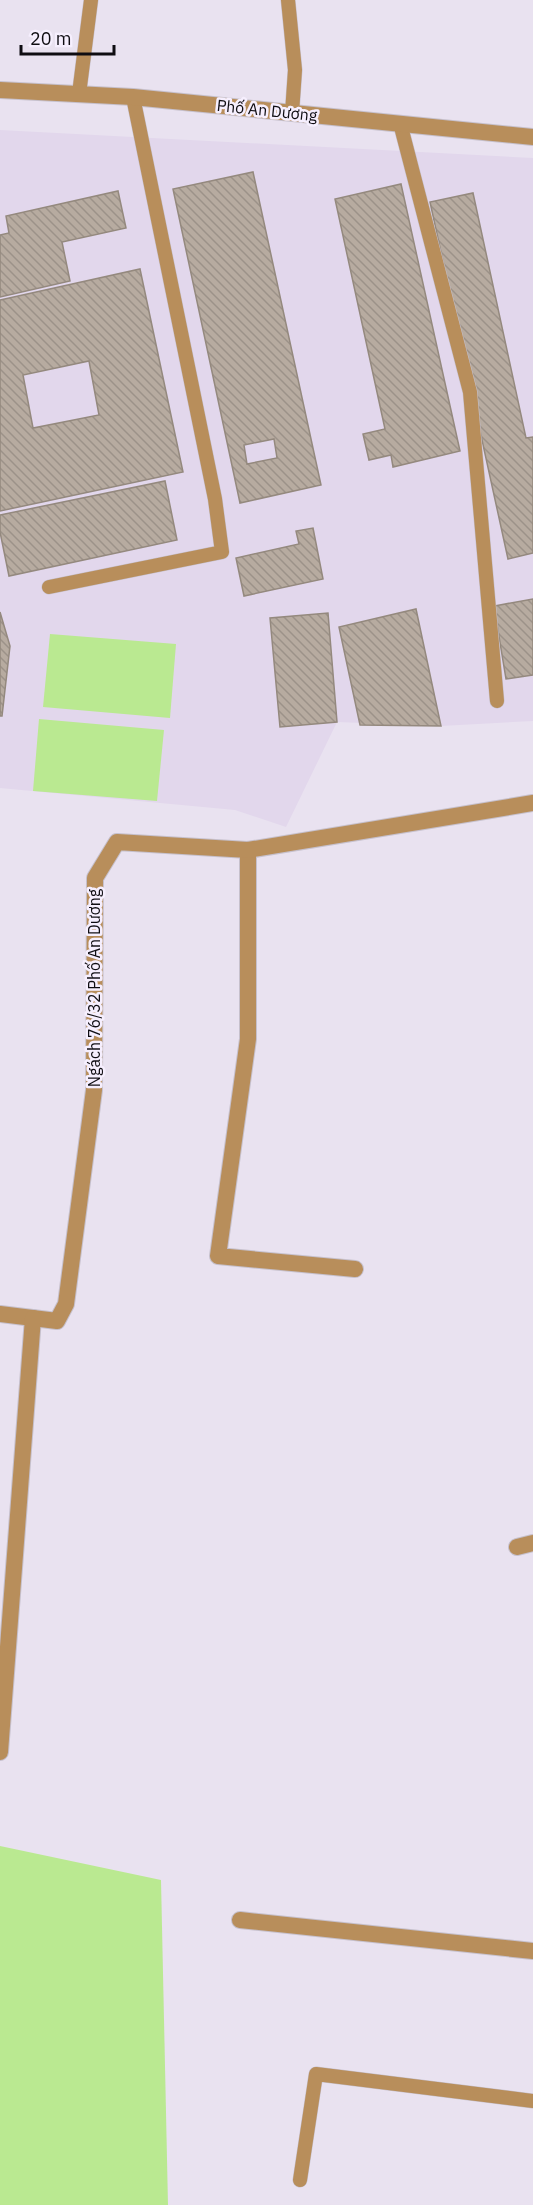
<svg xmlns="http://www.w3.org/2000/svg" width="533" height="2205" font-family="'IBM Plex Sans',sans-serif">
  <defs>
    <pattern id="building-back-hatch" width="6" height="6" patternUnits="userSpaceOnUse" patternTransform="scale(1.5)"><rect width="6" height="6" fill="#b7aba0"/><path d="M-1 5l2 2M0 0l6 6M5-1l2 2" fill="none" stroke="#9c9289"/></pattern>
  </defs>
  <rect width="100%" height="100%" fill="#e9e2f0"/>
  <polygon fill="#e2d7ec" points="0,130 533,158 533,721 441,726 337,722 286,827 235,810 0,788"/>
  <g fill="#bae991">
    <polygon points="50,634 176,644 170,718 43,707"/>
    <polygon points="39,719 164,730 157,801 33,791"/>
    <polygon points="0,1846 161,1880 168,2205 0,2205"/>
  </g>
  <g fill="url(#building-back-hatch)" stroke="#94897e" stroke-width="1.5" fill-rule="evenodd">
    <path d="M253 172 321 485 240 503 173 189ZM274 439 277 458 247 464 244 445Z"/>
    <polygon points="401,184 460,451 393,467 391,455 369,460 363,434 385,429 335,199"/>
    <polygon points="118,191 126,228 62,242 70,281 0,297 0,235 9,233 6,216"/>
    <polygon points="473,193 526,438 533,437 533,553 508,559 430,202"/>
    <path d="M140 269 183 472 0 511V300ZM89 361 99 415 33 428 23 375Z"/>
    <polygon points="165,481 177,540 9,576 0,532 0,515"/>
    <polygon points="313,528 323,579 244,596 236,558 299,544 296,531"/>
    <polygon points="533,599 533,675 506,679 494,606"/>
    <polygon points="416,609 441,726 360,725 339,627"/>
    <polygon points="0,612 10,646 2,716 0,716"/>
    <polygon points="328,613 337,722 280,727 270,618"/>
  </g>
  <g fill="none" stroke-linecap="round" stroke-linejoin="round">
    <defs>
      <g id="service">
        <polyline points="288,0 295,70 292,113"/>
        <polyline points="79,94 91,0"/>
        <polyline points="400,123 470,392 497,701"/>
        <polyline points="49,587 222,552 215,499 133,97"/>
        <polyline points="300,2180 316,2074 533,2101"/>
      </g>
      <g id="minor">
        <polyline points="248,850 248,1039 218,1256 355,1269"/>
        <polyline points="0,1314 57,1321 66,1304 94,1090 95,878 117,842 248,850 533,803"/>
        <polyline points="517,1547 533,1543"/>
        <polyline points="0,1752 33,1318"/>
        <polyline points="240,1920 533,1951"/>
      </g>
      <polyline id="tertiary" points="0,90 133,97 533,137"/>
    </defs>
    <use href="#service" stroke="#c6c0cc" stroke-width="15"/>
    <use href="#minor" stroke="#c6c0cc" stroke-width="18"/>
    <use href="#tertiary" stroke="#c6c0cc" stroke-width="18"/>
    <use href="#service" stroke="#b88e5b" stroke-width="14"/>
    <use href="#minor" stroke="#b88e5b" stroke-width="16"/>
    <use href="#tertiary" stroke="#b88e5b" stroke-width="16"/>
  </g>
  <g text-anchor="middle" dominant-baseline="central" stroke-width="5" stroke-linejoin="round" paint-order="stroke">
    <g font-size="16" fill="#0f0d12" stroke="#f6effe">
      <text transform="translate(267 110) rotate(6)">Phố An Dương</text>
      <text transform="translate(94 988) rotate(-90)">Ngách 76/32 Phố An Dương</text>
    </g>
  </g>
  <path d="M21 45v9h93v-9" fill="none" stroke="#0f0d12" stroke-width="3"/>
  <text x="30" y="45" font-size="18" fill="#0f0d12" stroke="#f6effe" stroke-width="4.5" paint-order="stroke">20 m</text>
</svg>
